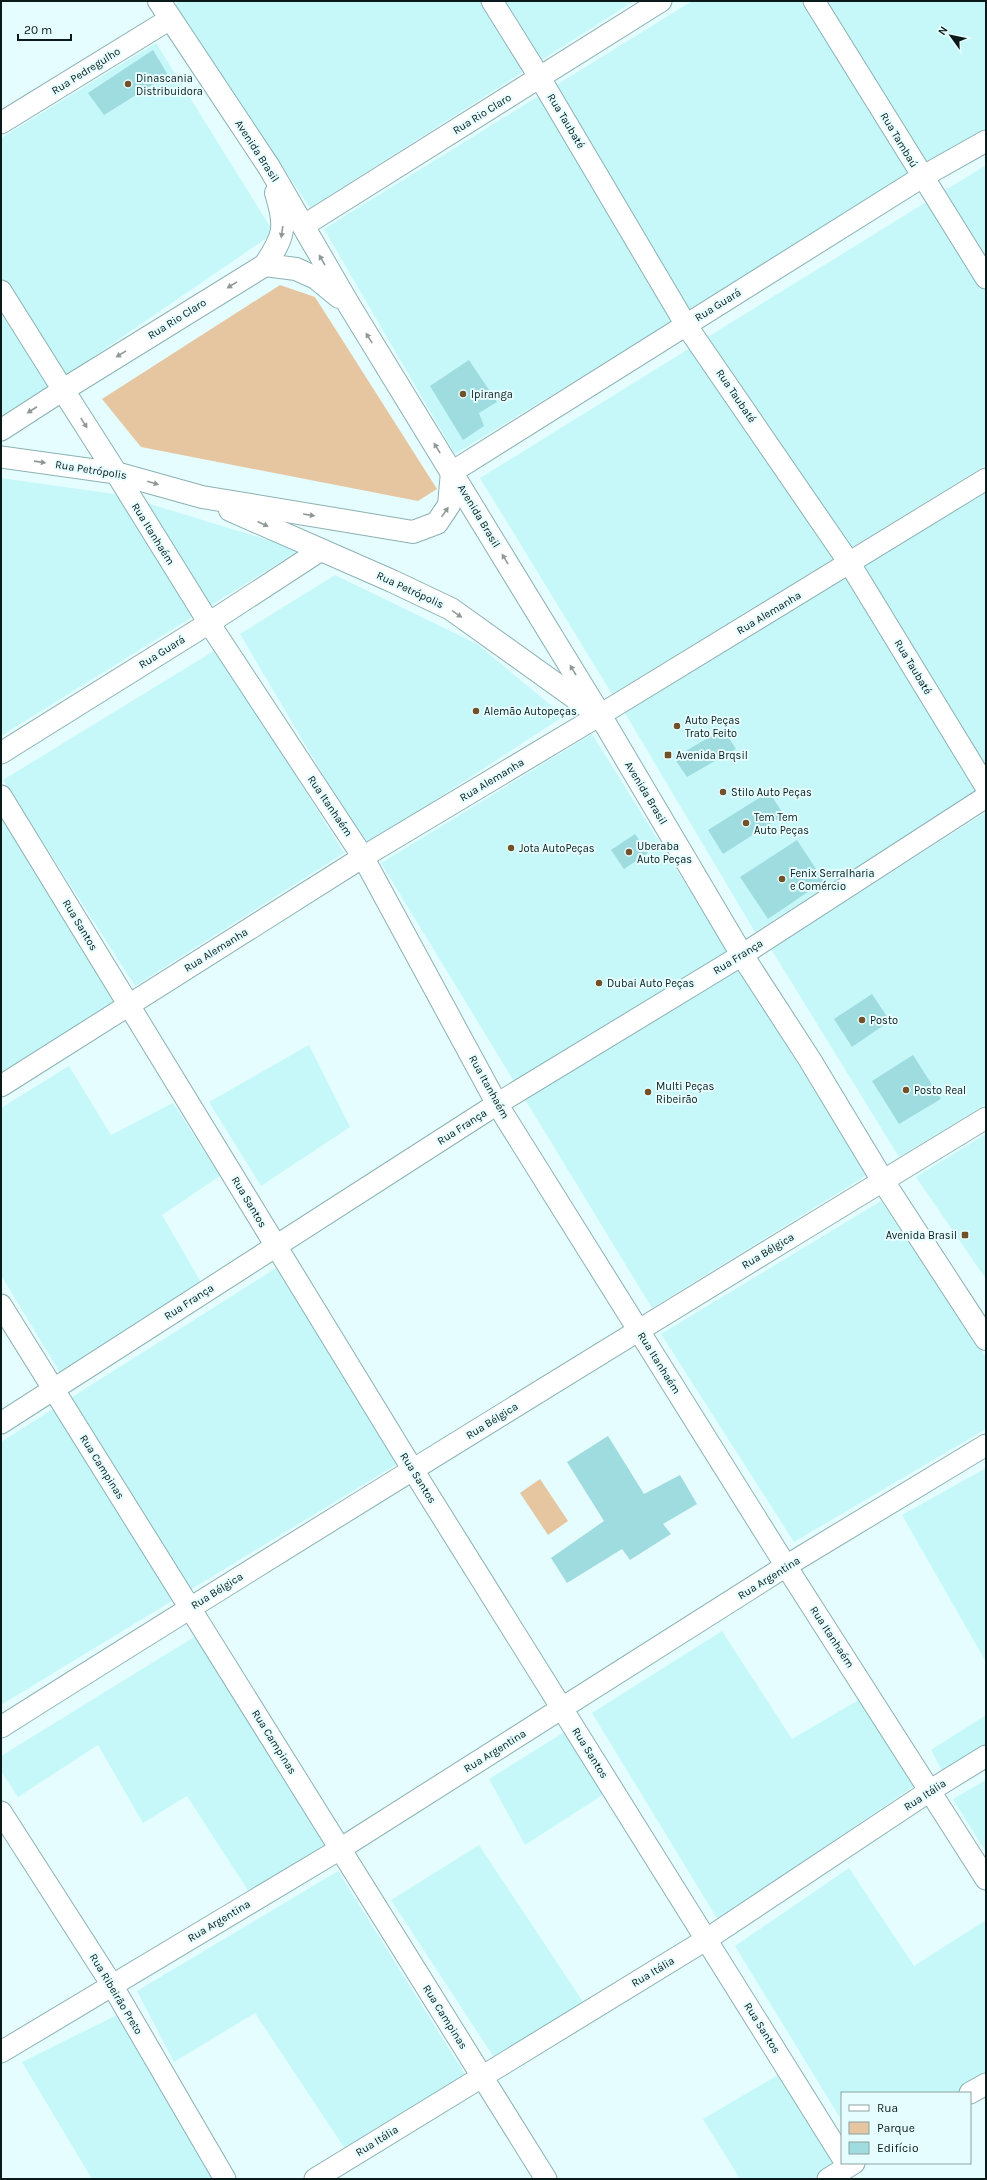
<svg xmlns="http://www.w3.org/2000/svg" width="987" height="2180" font-family="Karla,sans-serif">
  <rect width="100%" height="100%" fill="#e5fdfe"/>
  <g fill="#c6f8fa">
    <polygon points="180,1 634,1 310,208 174,5"/>
    <polygon points="692,1 986,1 986,131 455,454 324,229"/>
    <polygon points="156,43 274,233 1,420 1,138"/>
    <polygon points="986,165 986,465 612,694 480,478"/>
    <polygon points="1,478 121,495 300,550 1,736"/>
    <polygon points="986,491 986,785 755,932 625,713"/>
    <polygon points="335,575 477,644 564,716 365,846 240,634"/>
    <polygon points="217,649 344,853 135,986 3,780"/>
    <polygon points="592,734 867,1175 652,1308 381,863"/>
    <polygon points="986,812 986,1104 899,1157 771,949"/>
    <polygon points="1,817 115,1002 1,1073"/>
    <polygon points="309,1045 350,1127 261,1186 209,1102"/>
    <polygon points="69,1066 111,1135 173,1103 220,1176 162,1215 206,1291 65,1381 1,1275 1,1108"/>
    <polygon points="986,1134 986,1279 916,1177"/>
    <polygon points="881,1201 986,1357 986,1429 794,1542 661,1334"/>
    <polygon points="276,1268 397,1464 1,1705 1,1442"/>
    <polygon points="986,1468 986,1662 902,1515"/>
    <polygon points="722,1631 792,1739 862,1698 917,1784 718,1920 592,1713"/>
    <polygon points="199,1634 331,1843 249,1892 187,1796 143,1823 98,1745 18,1797 1,1771 1,1756"/>
    <polygon points="986,1715 986,1752 947,1780 931,1750"/>
    <polygon points="566,1731 604,1794 525,1845 489,1779"/>
    <polygon points="986,1780 986,1852 953,1799"/>
    <polygon points="479,1845 585,2005 495,2059 391,1900"/>
    <polygon points="849,1868 914,1966 986,1920 986,2076 958,2093 842,2093 842,2121 735,1946"/>
    <polygon points="338,1871 466,2076 345,2149 255,2013 174,2062 137,1991"/>
    <polygon points="119,2014 219,2179 92,2179 22,2062"/>
    <polygon points="778,2075 837,2163 813,2179 740,2179 703,2119"/>
  </g>
  <g fill="#e6c5a1">
    <polygon points="280,285 315,297 437,489 418,501 141,447 102,399"/>
    <polygon points="540,1479 568,1521 548,1535 520,1493"/>
  </g>
  <g fill="#9fdcdf">
    <polygon points="153,50 168,75 104,115 88,93"/>
    <polygon points="469,360 497,402 479,413 484,426 463,440 430,386"/>
    <polygon points="723,729 736,749 687,777 674,758"/>
    <polygon points="769,792 784,815 723,854 708,830"/>
    <polygon points="635,834 648,853 624,869 611,850"/>
    <polygon points="797,840 824,881 768,919 740,877"/>
    <polygon points="872,994 890,1021 852,1047 834,1019"/>
    <polygon points="913,1055 941,1099 899,1124 872,1081"/>
    <polygon points="608,1436 644,1494 680,1475 697,1504 663,1524 671,1534 630,1560 622,1549 567,1583 551,1558 604,1521 567,1462"/>
  </g>
  <g fill="none" stroke-linecap="round" stroke-linejoin="round">
    <defs>
      <g id="minor">
        <polyline points="492,1 540,78 686,325 850,564 986,787"/>
        <polyline points="814,1 986,278"/>
        <polyline points="1,123 170,19"/>
        <polyline points="303,226 661,1"/>
        <polyline points="1,291 63,390 1,430"/>
        <polyline points="1,457 116,473 209,623 363,857 497,1104 786,1566 986,1879"/>
        <polyline points="452,472 922,177 986,141"/>
        <polyline points="1,753 209,623 321,550"/>
        <polyline points="1,796 413,1470 842,2157"/>
        <polyline points="1,1086 363,857 600,715 986,479"/>
        <polyline points="1,1305 546,2179"/>
        <polyline points="1,1423 497,1104 742,955 986,797"/>
        <path d="M1 1727C327 1521 656 1319 986 1118"/>
        <polyline points="1,1812 112,1985 225,2179"/>
        <polyline points="1,2052 340,1849 786,1566 986,1445"/>
        <polyline points="970,2093 986,2084"/>
        <polyline points="315,2179 707,1939 931,1790 986,1756"/>
        <polyline points="828,2179 854,2163"/>
      </g>
      <g id="major">
        <polyline points="159,1 269,167 349,305 600,715 742,955 810,1060 883,1181 986,1339"/>
        <path d="M276 193C287 228 284 236 265 265L63 390 116 473 202 497 413 532 437 523 449 505 452 472"/>
        <polyline points="265,265 296,269 316,278 339,297"/>
        <polyline points="230,510 392,581 451,609 592,710"/>
      </g>
    </defs>
    <use href="#minor" stroke="#8cb1b3" stroke-width="23"/>
    <use href="#major" stroke="#8cb1b3" stroke-width="24"/>
    <use href="#minor" stroke="#fff" stroke-width="21"/>
    <use href="#major" stroke="#fff" stroke-width="22"/>
  </g>
  <defs><path id="oneway-solid" d="M-6-.8H1V-3.2L6.5 0L1 3.2V.8H-6Z"/></defs>
  <g fill="#919898">
    <use href="#oneway-solid" transform="translate(282 232) rotate(98)"/>
    <use href="#oneway-solid" transform="translate(322 260) rotate(-120)"/>
    <use href="#oneway-solid" transform="translate(232 285) rotate(148)"/>
    <use href="#oneway-solid" transform="translate(369 338) rotate(-122)"/>
    <use href="#oneway-solid" transform="translate(121 354) rotate(148)"/>
    <use href="#oneway-solid" transform="translate(32 410) rotate(147)"/>
    <use href="#oneway-solid" transform="translate(84 423) rotate(58)"/>
    <use href="#oneway-solid" transform="translate(437 448) rotate(-122)"/>
    <use href="#oneway-solid" transform="translate(40 462) rotate(8)"/>
    <use href="#oneway-solid" transform="translate(153 483) rotate(16)"/>
    <use href="#oneway-solid" transform="translate(445 512) rotate(-55)"/>
    <use href="#oneway-solid" transform="translate(309 515) rotate(9)"/>
    <use href="#oneway-solid" transform="translate(263 524) rotate(24)"/>
    <use href="#oneway-solid" transform="translate(505 559) rotate(-121)"/>
    <use href="#oneway-solid" transform="translate(457 614) rotate(34)"/>
    <use href="#oneway-solid" transform="translate(573 670) rotate(-121)"/>
  </g>
  <g fill="#725028" stroke="#e5fdfe" stroke-width="1.5">
    <circle cx="128" cy="84" r="4"/>
    <circle cx="463" cy="394" r="4"/>
    <circle cx="476" cy="711" r="4"/>
    <circle cx="677" cy="726" r="4"/>
    <rect x="664" y="751" width="8" height="8" rx="2"/>
    <circle cx="723" cy="792" r="4"/>
    <circle cx="746" cy="823" r="4"/>
    <circle cx="511" cy="848" r="4"/>
    <circle cx="629" cy="852" r="4"/>
    <circle cx="782" cy="879" r="4"/>
    <circle cx="599" cy="983" r="4"/>
    <circle cx="862" cy="1020" r="4"/>
    <circle cx="906" cy="1090" r="4"/>
    <circle cx="648" cy="1092" r="4"/>
    <rect x="961" y="1231" width="8" height="8" rx="2"/>
  </g>
  <g text-anchor="middle" dominant-baseline="central" stroke-width="4" stroke-linejoin="round" paint-order="stroke">
    <g font-size="11" fill="#0a1919" stroke="#e5fdfe">
      <text transform="translate(86 71) rotate(-32)">Rua Pedregulho</text>
      <text transform="translate(482 114) rotate(-32)">Rua Rio Claro</text>
      <text transform="translate(566 121) rotate(59)">Rua Taubaté</text>
      <text transform="translate(899 140) rotate(59)">Rua Tambaú</text>
      <text transform="translate(257 151) rotate(57)">Avenida Brasil</text>
      <text transform="translate(718 305) rotate(-32)">Rua Guará</text>
      <text transform="translate(177 319) rotate(-32)">Rua Rio Claro</text>
      <text transform="translate(736 396) rotate(56)">Rua Taubaté</text>
      <text transform="translate(91 470) rotate(9)">Rua Petrópolis</text>
      <text transform="translate(479 516) rotate(59)">Avenida Brasil</text>
      <text transform="translate(153 534) rotate(58)">Rua Itanhaém</text>
      <text transform="translate(410 590) rotate(25)">Rua Petrópolis</text>
      <text transform="translate(769 613) rotate(-31)">Rua Alemanha</text>
      <text transform="translate(162 652) rotate(-32)">Rua Guará</text>
      <text transform="translate(913 667) rotate(59)">Rua Taubaté</text>
      <text transform="translate(492 780) rotate(-31)">Rua Alemanha</text>
      <text transform="translate(646 793) rotate(59)">Avenida Brasil</text>
      <text transform="translate(330 806) rotate(56)">Rua Itanhaém</text>
      <text transform="translate(80 925) rotate(59)">Rua Santos</text>
      <text transform="translate(216 950) rotate(-32)">Rua Alemanha</text>
      <text transform="translate(738 957) rotate(-32)">Rua França</text>
      <text transform="translate(489 1087) rotate(61)">Rua Itanhaém</text>
      <text transform="translate(462 1127) rotate(-33)">Rua França</text>
      <text transform="translate(249 1202) rotate(59)">Rua Santos</text>
      <text transform="translate(768 1251) rotate(-31)">Rua Bélgica</text>
      <text transform="translate(189 1302) rotate(-33)">Rua França</text>
      <text transform="translate(659 1363) rotate(58)">Rua Itanhaém</text>
      <text transform="translate(492 1421) rotate(-32)">Rua Bélgica</text>
      <text transform="translate(102 1467) rotate(58)">Rua Campinas</text>
      <text transform="translate(418 1478) rotate(58)">Rua Santos</text>
      <text transform="translate(769 1578) rotate(-32)">Rua Argentina</text>
      <text transform="translate(217 1591) rotate(-32)">Rua Bélgica</text>
      <text transform="translate(832 1637) rotate(57)">Rua Itanhaém</text>
      <text transform="translate(274 1742) rotate(58)">Rua Campinas</text>
      <text transform="translate(495 1751) rotate(-32)">Rua Argentina</text>
      <text transform="translate(590 1753) rotate(58)">Rua Santos</text>
      <text transform="translate(925 1795) rotate(-33)">Rua Itália</text>
      <text transform="translate(219 1921) rotate(-31)">Rua Argentina</text>
      <text transform="translate(653 1972) rotate(-31)">Rua Itália</text>
      <text transform="translate(116 1994) rotate(59)">Rua Ribeirão Preto</text>
      <text transform="translate(445 2017) rotate(58)">Rua Campinas</text>
      <text transform="translate(762 2028) rotate(58)">Rua Santos</text>
      <text transform="translate(377 2141) rotate(-32)">Rua Itália</text>
    </g>
    <g font-size="11" fill="#0a1919" stroke="#e5fdfe" text-anchor="start">
      <text x="136" y="78">Dinascania<tspan x="136" dy="13">Distribuidora</tspan></text>
      <text x="471" y="394">Ipiranga</text>
      <text x="484" y="711">Alemão Autopeças</text>
      <text x="685" y="720">Auto Peças<tspan x="685" dy="13">Trato Feito</tspan></text>
      <text x="676" y="755">Avenida Brqsil</text>
      <text x="731" y="792">Stilo Auto Peças</text>
      <text x="754" y="817">Tem Tem<tspan x="754" dy="13">Auto Peças</tspan></text>
      <text x="637" y="846">Uberaba<tspan x="637" dy="13">Auto Peças</tspan></text>
      <text x="519" y="848">Jota AutoPeças</text>
      <text x="790" y="873">Fenix Serralharia<tspan x="790" dy="13">e Comércio</tspan></text>
      <text x="607" y="983">Dubai Auto Peças</text>
      <text x="870" y="1020">Posto</text>
      <text x="656" y="1086">Multi Peças<tspan x="656" dy="13">Ribeirão</tspan></text>
      <text x="914" y="1090">Posto Real</text>
      <text x="957" y="1235" text-anchor="end">Avenida Brasil</text>
    </g>
  </g>
  <rect width="987" height="2180" fill="none" stroke="#0a1919" stroke-width="4"/>
  <rect x="841" y="2092" width="130" height="72" fill="#e5fdfe" stroke="#8da2a2"/>
  <rect x="849" y="2105" width="20" height="6" fill="#ffffff" stroke="#8da2a2"/>
  <text x="877" y="2112" font-size="12" fill="#0a1919">Rua</text>
  <rect x="849" y="2122" width="20" height="12" fill="#e6c5a1" stroke="#8da2a2"/>
  <text x="877" y="2132" font-size="12" fill="#0a1919">Parque</text>
  <rect x="849" y="2142" width="20" height="12" fill="#9fdcdf" stroke="#8da2a2"/>
  <text x="877" y="2152" font-size="12" fill="#0a1919">Edifício</text>
  <g transform="translate(951 36) rotate(303)" stroke="#e5fdfe" stroke-width="3" paint-order="stroke">
  <path d="M0-3L7 15L0 10L-7 15Z" fill="#0a1919"/>
  <text y="-6" font-size="11" font-weight="bold" text-anchor="middle" fill="#0a1919">N</text>
  </g>
  <path d="M18 34v6h53v-6" fill="none" stroke="#0a1919" stroke-width="2"/>
  <text x="24" y="34" font-size="12" fill="#0a1919" stroke="#e5fdfe" stroke-width="3" paint-order="stroke">20 m</text>
</svg>
